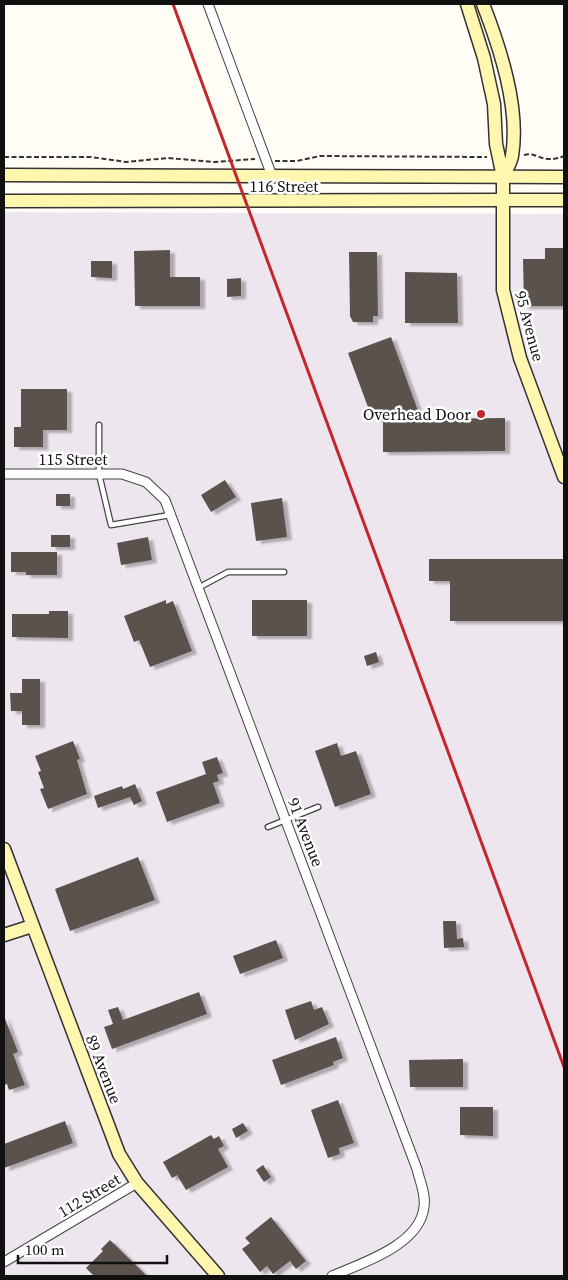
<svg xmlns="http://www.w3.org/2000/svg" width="568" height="1280" font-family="'Source Serif 4',serif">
  <defs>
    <filter id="shadow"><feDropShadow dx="5" dy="3" stdDeviation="1" flood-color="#0004"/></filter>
  </defs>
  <rect width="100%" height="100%" fill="#fffdf5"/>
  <polygon fill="#eee6ef" points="4,212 564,214 564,1276 4,1276"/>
  <g fill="#5a524d" filter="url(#shadow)">
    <polygon points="545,248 564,248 564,306 524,306 523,259 545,259"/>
    <polygon points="170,250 170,277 200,277 200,306 135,306 134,251"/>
    <polygon points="349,252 377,252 378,316 373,316 373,322 353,322 350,316"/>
    <polygon points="91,261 112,261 112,278 91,277"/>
    <polygon points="405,272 457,273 458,323 405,323"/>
    <polygon points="241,278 241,296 227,297 227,279"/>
    <polygon points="391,337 421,419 505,418 505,451 383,452 383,419 372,418 348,353"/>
    <polygon points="21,389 67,389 67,430 43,430 43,447 14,447 14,427 21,427"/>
    <polygon points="225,480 236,497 211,512 201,495"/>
    <rect x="56" y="494" width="14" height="12"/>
    <polygon points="282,498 287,537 256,541 251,503"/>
    <rect x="51" y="535" width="19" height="12"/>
    <polygon points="148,537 152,560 121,565 117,543"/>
    <polygon points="11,552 57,552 57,575 26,575 26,572 11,572"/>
    <polygon points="429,559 564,559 564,621 450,621 450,581 429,581"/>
    <polygon points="166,600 166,604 173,601 192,651 150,667 139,640 134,642 124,616"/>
    <rect x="252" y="600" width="55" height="36"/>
    <polygon points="49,611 68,611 68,638 12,637 12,614 49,614"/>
    <polygon points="376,652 379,662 367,666 364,656"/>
    <polygon points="22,679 40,679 40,725 22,725 22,711 11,711 10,693 22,693"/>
    <polygon points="73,741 80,759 77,760 87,794 48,809 40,789 44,788 38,772 41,771 35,756"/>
    <polygon points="337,743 341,756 356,751 371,794 335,807 315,751"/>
    <polygon points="217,757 223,773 217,775 219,781 213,783 220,803 167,822 156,792 206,774 202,762"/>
    <polygon points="135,784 142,801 134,805 130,797 98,808 94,796 122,786 123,789"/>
    <polygon points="138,857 155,900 70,931 55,889"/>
    <polygon points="443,921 456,921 457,939 463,938 464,947 444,948"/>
    <polygon points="276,940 283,958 240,974 233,956"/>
    <polygon points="199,992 207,1014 112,1049 104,1027 113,1024 108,1010 118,1007 123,1020"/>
    <polygon points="311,1001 314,1010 322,1007 329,1024 295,1040 285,1010"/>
    <polygon points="4,1016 18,1052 13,1054 25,1085 9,1090 7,1084 4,1085"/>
    <polygon points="336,1037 343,1058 333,1062 334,1065 281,1085 272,1060"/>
    <polygon points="463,1059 463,1087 410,1087 409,1060"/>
    <polygon points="338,1100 354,1143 339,1148 340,1154 328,1158 311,1110"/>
    <polygon points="460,1107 493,1107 493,1136 460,1135"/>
    <polygon points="65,1121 73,1143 4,1168 4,1144"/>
    <polygon points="243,1123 248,1131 236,1138 232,1129"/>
    <polygon points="211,1135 214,1139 219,1136 224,1146 218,1149 228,1167 186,1190 177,1175 172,1178 163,1162"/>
    <polygon points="263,1165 271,1177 264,1182 256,1170"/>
    <polygon points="271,1217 306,1261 296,1269 290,1261 273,1274 267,1266 260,1272 242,1249 250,1243 245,1238"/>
    <polygon points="110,1240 147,1276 94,1276 86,1268 103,1251 101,1249"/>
  </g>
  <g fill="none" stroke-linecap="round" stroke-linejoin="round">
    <defs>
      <g id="lane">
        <polyline points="99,425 99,474 111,525 170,515"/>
        <polyline points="198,588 228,572 284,572"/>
        <polyline points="268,827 318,807"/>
      </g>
      <g id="street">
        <polyline points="208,4 272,176"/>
        <path d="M4 474H122L146 482 165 500 417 1169C420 1182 426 1194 424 1207 420 1245 362 1263 332 1276"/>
        <polyline points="4,1262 137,1183"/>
      </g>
      <g id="secondary">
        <polyline points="467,4 484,58 494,104 496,144 503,177 503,290 520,358 564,477"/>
        <path d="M483 4C500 48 520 108 512 156 511 163 506 170 503 177"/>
        <polyline points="4,175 564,177"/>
        <polyline points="4,201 564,200"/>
        <polyline points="4,849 119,1154 137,1183 218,1276"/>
        <polyline points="4,935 32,926"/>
      </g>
    </defs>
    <use href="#lane" stroke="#444" stroke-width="7"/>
    <use href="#street" stroke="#444" stroke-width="11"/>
    <use href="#secondary" stroke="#333" stroke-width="15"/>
    <g stroke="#333" stroke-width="2" stroke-dasharray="5 2.5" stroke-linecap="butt">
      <path d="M524 155C537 151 542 165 564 156"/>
      <polyline points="4,157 91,157 126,162 168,158 214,162 255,159"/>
      <polyline points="275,161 297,161 320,156 487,157"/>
    </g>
    <use href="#lane" stroke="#fff" stroke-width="4.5"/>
    <use href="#street" stroke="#fff" stroke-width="9"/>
    <use href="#secondary" stroke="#fff6b0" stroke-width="12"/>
    <polyline stroke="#c4262e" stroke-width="3" points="173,4 564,1067"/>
  </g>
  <circle fill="#c4262e" stroke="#fff" stroke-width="2" cx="481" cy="414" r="5"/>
  <g text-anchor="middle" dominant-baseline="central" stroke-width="5" stroke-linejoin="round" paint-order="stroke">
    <g font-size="16" fill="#111" stroke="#fff">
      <text x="284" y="186">116 Street</text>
      <text transform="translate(530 326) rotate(75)">95 Avenue</text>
      <text x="73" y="459">115 Street</text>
      <text transform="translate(306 832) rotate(69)">91 Avenue</text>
      <text transform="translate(104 1069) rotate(69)">89 Avenue</text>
      <text transform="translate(89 1195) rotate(-31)">112 Street</text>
    </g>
    <g font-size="16" fill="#111" stroke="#fff" text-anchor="end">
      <text x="471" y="414">Overhead Door</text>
    </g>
  </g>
  <rect width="568" height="1280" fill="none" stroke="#111111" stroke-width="10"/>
  <path d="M18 1255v8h149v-8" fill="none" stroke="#111111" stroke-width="2.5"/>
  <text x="25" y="1255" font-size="15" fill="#111111" stroke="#ffffff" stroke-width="4" paint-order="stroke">100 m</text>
</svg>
